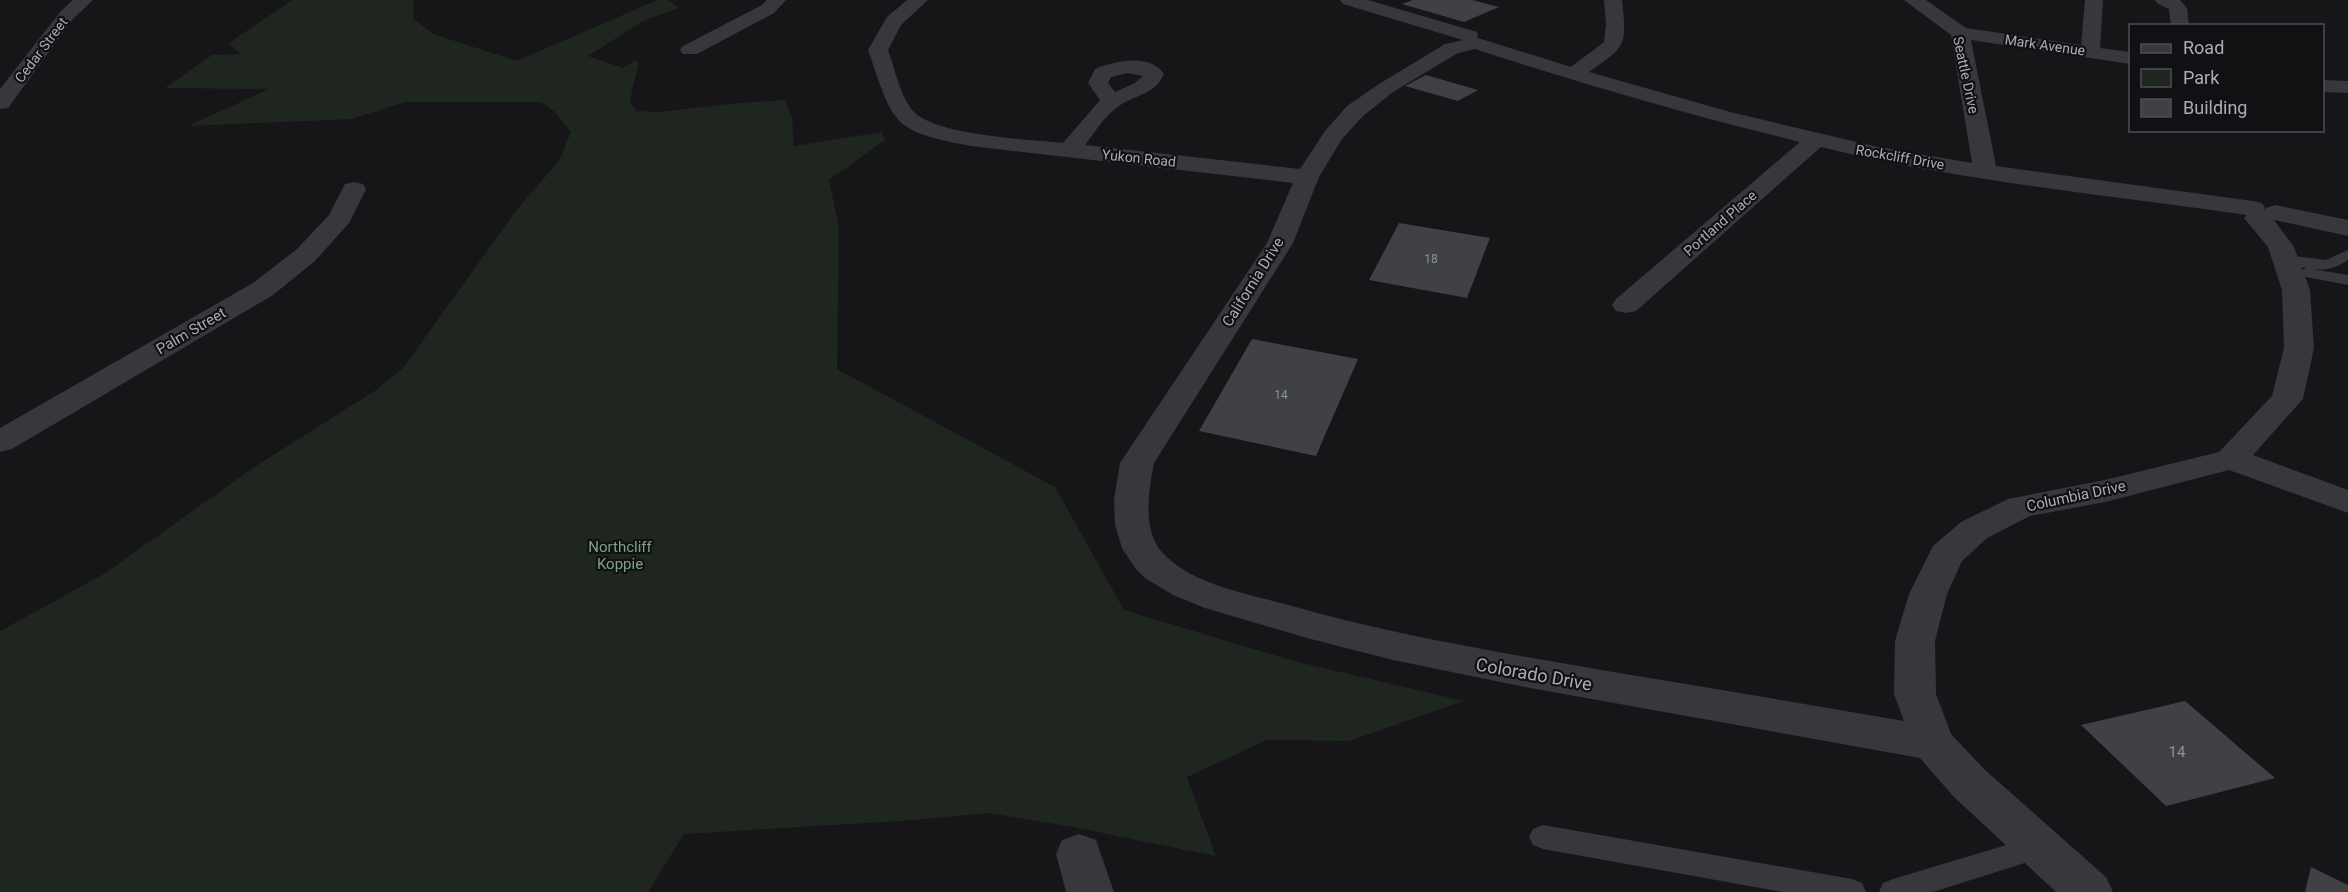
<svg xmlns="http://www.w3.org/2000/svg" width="2348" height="892" font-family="Roboto,sans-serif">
  <rect width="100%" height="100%" fill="#161618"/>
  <polygon fill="#1e261f" points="292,0 414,0 413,18 433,34 517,61 657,0 668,0 679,8 643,21 588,56 623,68 634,61 639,62 630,100 636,111 658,112 739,103 785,100 792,118 794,146 882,132 885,140 829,180 839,228 837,369 1055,487 1124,610 1294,661 1464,701 1349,741 1267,740 1187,777 1216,856 1073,827 989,813 901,821 684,834 648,892 0,892 0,631 104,574 253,468 376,390 403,368 518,208 559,161 571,132 554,111 541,102 405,102 352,119 188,126 269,89 165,88 212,55 240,54 229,43"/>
  <g fill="#404145">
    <polygon points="1413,0 1472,0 1499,7 1464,22 1402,4"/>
    <polygon points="1426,75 1478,90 1458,101 1405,86"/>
    <polygon points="1399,223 1490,238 1467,298 1369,280"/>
    <polygon points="1252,339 1358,359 1316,456 1199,431"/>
    <polygon points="2185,701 2275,778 2166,806 2081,725"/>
    <polygon points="2311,867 2348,885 2348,892 2305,892"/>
  </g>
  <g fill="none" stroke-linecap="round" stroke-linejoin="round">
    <g fill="#37383d" fill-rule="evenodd">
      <path d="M2348 250V260C2336 268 2326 271 2312 269L2348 275V285L2300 276 2298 273 2306 268 2280 263 2278 260 2286 255 2326 260Z"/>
      <polygon points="1543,825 1852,879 1862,883 1866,892 1783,892 1543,849 1533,845 1529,837 1533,829"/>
      <polygon points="2040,835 2050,839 2054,847 2050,855 1933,892 1879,892 1883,883 1893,879"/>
    </g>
    <g fill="#37383d" fill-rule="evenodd">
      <polygon points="73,0 93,0 73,19 8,108 0,109 0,89 61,11"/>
      <polygon points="767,0 786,0 774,13 697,54 683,54 680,50 683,46 762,5"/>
      <path d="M907 0H928L901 25 888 50C895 69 899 93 912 110 934 136 1028 139 1063 143L1100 100 1088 83 1095 69C1114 61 1150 53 1164 74 1154 97 1132 94 1115 109 1103 119 1094 133 1085 145L1300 169 1325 131 1347 106 1379 84 1445 44 1463 40 1343 4 1340 0H1368L1477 32 1478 38 1571 67 1604 42 1606 24 1604 0H1622C1627 47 1626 46 1589 72L1734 113 1878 147 1972 163 1951 35 1904 0H1926L1966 28 2081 45 2085 0H2103L2100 48 2130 52V64L1971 40 1996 166 2253 201 2262 203 2265 208 2263 212 2266 208 2275 205 2348 220V236L2274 220 2294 247 2310 290 2314 348 2303 399 2253 455 2348 490V513L2229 470 2105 502 2030 516 1987 538 1962 561 1947 594 1935 641 1936 694 1951 734 1985 770 2106 877 2113 892H2056L1953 796 1920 758 1525 687 1393 660 1307 638 1205 608 1173 595 1145 578 1135 568 1122 548 1115 525 1114 500 1120 463 1267 243 1293 183 971 146C890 131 894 124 868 50L887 17ZM1475 49C1582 84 1690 115 1800 142L1616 299 1612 305 1616 311 1626 313 1636 311 1821 147C1961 181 2105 195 2247 215L2244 218 2268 247 2282 290 2284 348 2272 396 2219 452 2105 480 2008 499 1961 522 1933 546 1909 594 1895 641 1894 694 1904 721C1807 704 1710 688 1613 672 1503 653 1392 635 1285 604 1244 593 1190 584 1161 551 1142 528 1149 490 1154 463L1293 243 1319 177 1342 139 1363 116 1393 92 1458 53ZM1128 73 1143 76 1135 83 1115 92 1108 83 1111 77Z"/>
      <polygon points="2155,0 2180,0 2187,8 2189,26 2171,26 2169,9 2158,4"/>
      <polygon points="2322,80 2348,81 2348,93 2322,92"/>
      <polygon points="354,182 363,184 366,189 349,223 315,261 273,295 12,449 0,452 0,428 253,283 297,249 329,215 345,184"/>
      <polygon points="1079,834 1096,840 1114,892 1066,892 1056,854 1062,840"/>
    </g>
  </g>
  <g text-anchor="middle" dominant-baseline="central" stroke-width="4.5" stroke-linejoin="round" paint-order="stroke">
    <g font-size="12" fill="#8e929b">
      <text x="1431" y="259">18</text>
      <text x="1281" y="395">14</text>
    </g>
    <g font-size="14" fill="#a8adb8" stroke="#111113">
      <text transform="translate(2045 45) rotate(8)">Mark Avenue</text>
      <text transform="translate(41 50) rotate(-53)">Cedar Street</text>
      <text transform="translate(1966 75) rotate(78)">Seattle Drive</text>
      <text transform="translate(1900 157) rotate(10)">Rockcliff Drive</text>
      <text transform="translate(1139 158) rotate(6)">Yukon Road</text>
      <text transform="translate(1720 223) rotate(-41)">Portland Place</text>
    </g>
    <g font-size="15" fill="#a8adb8" stroke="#111113">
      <text transform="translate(1253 282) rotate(-58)">California Drive</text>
      <text transform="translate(191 331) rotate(-30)">Palm Street</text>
      <text transform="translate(2076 496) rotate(-12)">Columbia Drive</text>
    </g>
    <g font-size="15" fill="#7fa381" stroke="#111113">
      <text x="620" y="547">Northcliff<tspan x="620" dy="17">Koppie</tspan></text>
    </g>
    <g font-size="15" fill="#8e929b">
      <text x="2177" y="752">14</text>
    </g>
    <g font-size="18" fill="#a8adb8" stroke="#111113">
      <text transform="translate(1534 674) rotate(10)">Colorado Drive</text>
    </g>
  </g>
  <rect x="2129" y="24" width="195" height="108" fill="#111113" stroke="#4d4f55" stroke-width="1.5"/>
  <rect x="2141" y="44" width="30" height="9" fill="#37383d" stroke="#4d4f55" stroke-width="1.5"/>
  <text x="2183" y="54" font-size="18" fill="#a8adb8">Road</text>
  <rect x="2141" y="69" width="30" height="18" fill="#1e261f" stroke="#4d4f55" stroke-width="1.5"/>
  <text x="2183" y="84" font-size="18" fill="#a8adb8">Park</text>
  <rect x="2141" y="99" width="30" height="18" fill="#404145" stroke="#4d4f55" stroke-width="1.5"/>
  <text x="2183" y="114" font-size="18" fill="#a8adb8">Building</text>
</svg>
